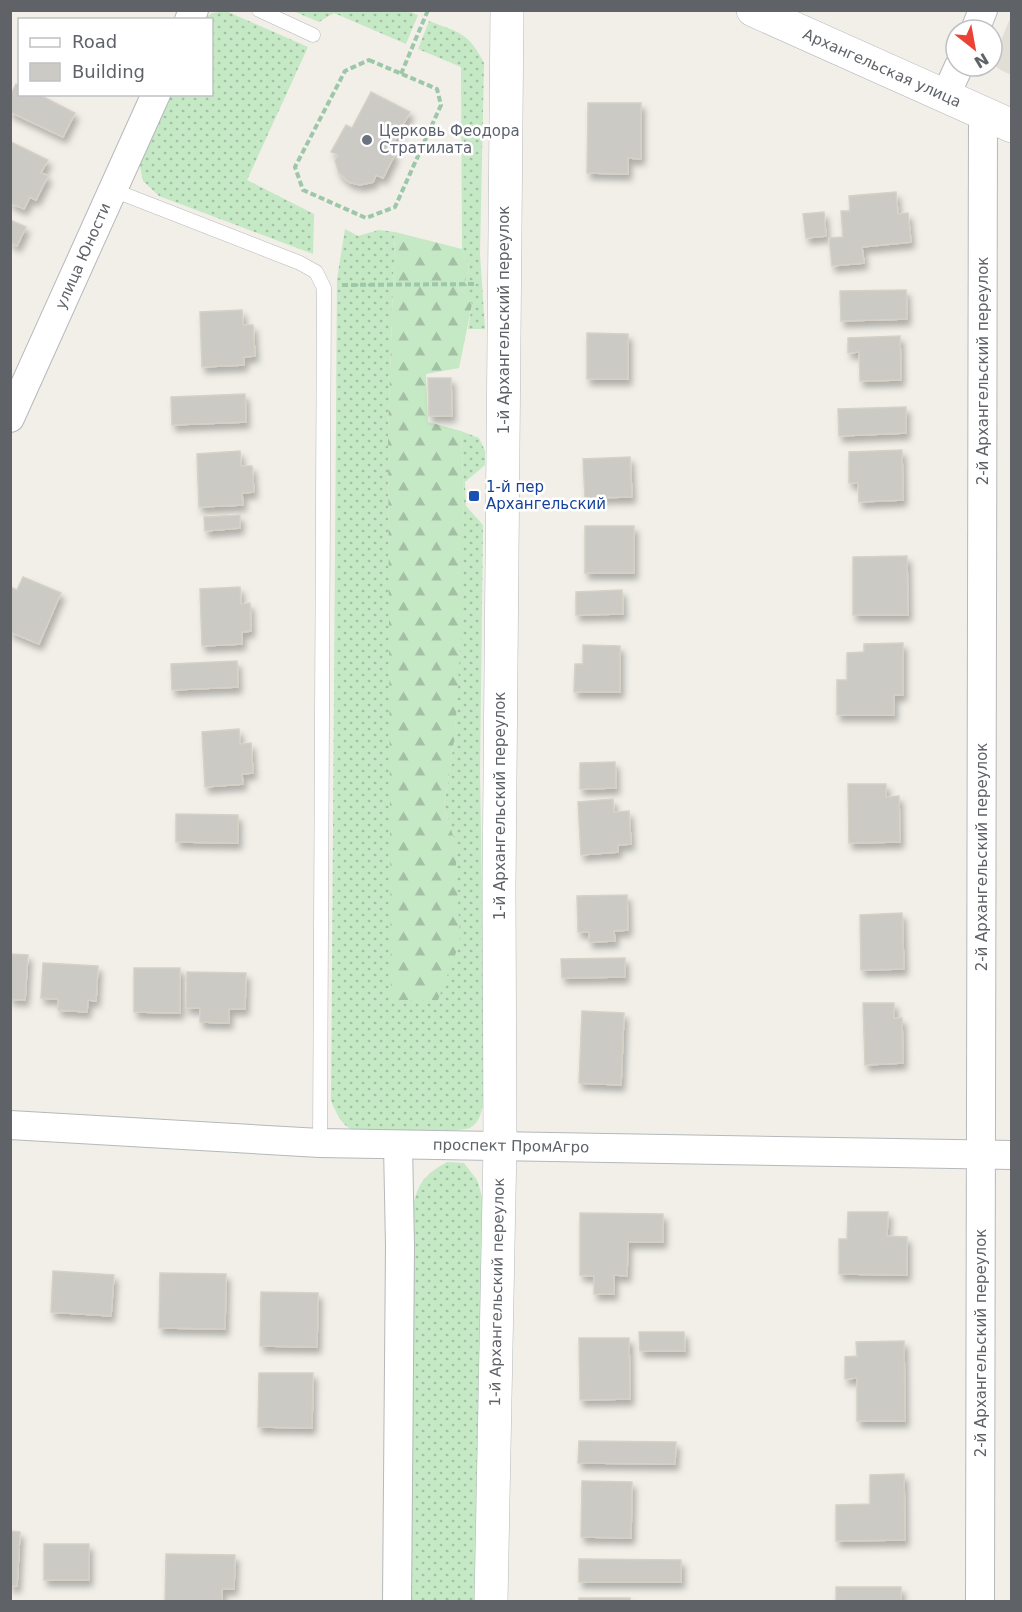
<svg xmlns="http://www.w3.org/2000/svg" width="1022" height="1612" font-family="'DejaVu Sans',sans-serif">
  <defs>
    <pattern id="grass-dots" width="8" height="8" patternUnits="userSpaceOnUse" patternTransform="scale(1.5)"><rect width="8" height="8" fill="#c5e8c5"/><path d="M2 2h.1M6 6h.1" fill="none" stroke="#a3c0a4" stroke-width="1.8" stroke-linecap="round"/></pattern>
    <pattern id="forest-firs" width="22" height="20" patternUnits="userSpaceOnUse" patternTransform="scale(1.5)"><rect width="22" height="20" fill="#c5e8c5"/><path d="M5 1l3.5 6h-7zM16 11l3.5 6h-7z" fill="#a3c0a4"/></pattern>
    <filter id="shadow"><feDropShadow dx="3.5" dy="6" stdDeviation="3" flood-color="#0004"/></filter>
  </defs>
  <rect width="100%" height="100%" fill="#f1efe8"/>
  <polygon fill="#e1ded6" points="1011,16 1011,75 999,69 992,63"/>
  <g fill="url(#grass-dots)">
    <polygon points="406,10 418,15 406,44 334,13 319,22 293,11"/>
    <polygon points="226,11 308,47 247,180 314,214 313,254 159,196 143,181 139,162 169,95 212,94 212,20 204,19 212,13"/>
    <path d="M429 21C460 33 468 32 484 63L480 254 485 329H468L472 304 462 290 469 269 462 249 461 67 418 49Z"/>
    <path d="M345 229 358 236 379 230 395 232 388 431 392 1000H438L455 842 444 806 455 735 464 498 461 431 479 438 485 451V465L465 482 466 506 483 525 480 773 485 1076C483 1093 486 1119 470 1128 463 1132 361 1133 353 1130 341 1125 336 1112 331 1101L337 279Z"/>
    <path d="M447 1162 464 1163 477 1180 486 1209 477 1601 408 1602 411 1213C418 1184 421 1177 447 1162Z"/>
  </g>
  <polygon fill="url(#forest-firs)" points="395,232 462,249 469,269 462,290 472,304 459,368 426,374 428,422 461,431 464,498 461,634 455,735 444,806 455,842 460,942 438,1000 391,1000 388,431"/>
  <g fill="#cccac5" stroke="#d6d1c6" stroke-width="1.5" filter="url(#shadow)">
    <polygon points="16,84 20,86 20,94 38,94 75,113 63,137 10,112 10,96"/>
    <polygon points="371,92 410,112 389,151 395,154 383,178 376,175 373,182 360,185 349,182 339,173 335,161 338,155 331,152 346,125 352,128"/>
    <polygon points="588,103 641,103 641,159 628,158 628,174 587,173"/>
    <polygon points="11,142 48,160 41,173 48,176 36,200 30,197 24,209 10,203"/>
    <polygon points="896,192 898,214 908,213 911,242 862,247 864,263 832,266 829,238 843,237 841,211 850,211 849,196"/>
    <polygon points="824,212 826,236 806,238 803,214"/>
    <polygon points="10,220 26,227 17,246 10,242"/>
    <polygon points="906,290 907,319 841,321 840,291"/>
    <polygon points="242,310 243,325 253,325 255,356 244,357 244,365 202,367 200,312"/>
    <polygon points="587,333 628,334 628,379 587,379"/>
    <polygon points="900,336 901,380 860,381 859,352 848,353 848,338"/>
    <polygon points="428,378 451,378 452,416 429,416"/>
    <polygon points="245,394 246,422 172,425 171,397"/>
    <polygon points="906,407 906,433 839,436 838,409"/>
    <polygon points="902,450 903,500 859,502 858,483 849,483 849,452"/>
    <polygon points="240,451 241,466 252,466 254,492 242,493 243,505 199,507 197,454"/>
    <polygon points="630,457 632,497 585,498 583,459"/>
    <polygon points="240,515 240,528 205,531 204,517"/>
    <rect x="585" y="526" width="49" height="47"/>
    <polygon points="907,556 908,615 853,615 853,557"/>
    <polygon points="23,577 61,593 39,644 10,632 10,587 17,590"/>
    <polygon points="240,587 241,604 250,603 251,631 242,632 242,644 202,646 200,589"/>
    <polygon points="622,590 623,614 576,615 576,592"/>
    <polygon points="903,643 903,695 894,695 894,715 837,715 837,680 847,680 847,653 864,652 864,644"/>
    <polygon points="583,645 620,646 620,692 574,692 575,664 583,664"/>
    <polygon points="237,661 238,687 172,690 171,664"/>
    <polygon points="239,729 240,744 251,743 253,773 242,774 243,784 205,787 202,732"/>
    <polygon points="615,762 616,788 580,789 580,763"/>
    <polygon points="848,784 886,784 886,797 899,796 900,842 849,843"/>
    <polygon points="613,799 614,812 629,811 631,844 618,845 618,852 581,855 578,802"/>
    <polygon points="176,814 238,815 238,843 176,842"/>
    <polygon points="627,895 628,930 614,931 615,941 589,942 589,932 578,932 577,896"/>
    <polygon points="902,913 904,969 861,970 860,915"/>
    <polygon points="10,954 28,955 25,1000 10,999"/>
    <polygon points="625,958 625,977 562,978 561,959"/>
    <polygon points="43,963 98,966 96,1001 88,1000 87,1012 58,1010 58,999 41,998"/>
    <polygon points="134,968 180,968 180,1013 134,1012"/>
    <polygon points="187,972 246,973 245,1009 229,1009 229,1023 200,1022 200,1008 186,1008"/>
    <polygon points="863,1003 894,1003 894,1018 902,1018 903,1063 865,1065"/>
    <polygon points="582,1011 624,1013 621,1085 579,1083"/>
    <polygon points="848,1212 888,1212 887,1236 907,1237 907,1275 839,1274 839,1239 847,1239"/>
    <polygon points="580,1213 663,1214 663,1242 628,1242 627,1276 614,1275 614,1294 594,1294 594,1276 580,1275"/>
    <polygon points="53,1271 114,1275 111,1316 51,1312"/>
    <polygon points="160,1273 226,1274 225,1329 159,1328"/>
    <polygon points="261,1292 318,1293 317,1347 260,1346"/>
    <polygon points="639,1332 684,1332 685,1351 640,1351"/>
    <polygon points="579,1338 629,1338 630,1399 580,1400"/>
    <polygon points="904,1341 905,1421 857,1421 857,1378 845,1379 845,1357 857,1356 856,1342"/>
    <polygon points="259,1373 313,1373 312,1428 258,1427"/>
    <polygon points="579,1441 676,1442 675,1464 578,1463"/>
    <polygon points="904,1474 905,1540 836,1541 836,1505 870,1504 870,1475"/>
    <polygon points="582,1481 632,1482 631,1538 581,1537"/>
    <polygon points="10,1531 20,1532 17,1586 10,1586"/>
    <rect x="44" y="1544" width="45" height="36"/>
    <polygon points="166,1554 235,1555 234,1589 222,1589 222,1602 165,1602"/>
    <polygon points="579,1559 681,1560 681,1582 579,1582"/>
    <rect x="836" y="1587" width="65" height="15"/>
    <rect x="579" y="1598" width="51" height="4"/>
  </g>
  <g fill="none" stroke-linecap="round" stroke-linejoin="round">
    <defs>
      <g id="service">
        <polyline points="259,10 313,35"/>
        <polyline points="113,190 300,263 316,272 324,288 320,1143"/>
      </g>
      <g id="minor">
        <polyline points="189,20 194,10"/>
        <polyline points="975,30 983,10"/>
        <polyline points="945,97 959,66"/>
        <polyline points="10,418 156,94"/>
        <polyline points="10,1125 320,1143 1012,1155"/>
        <polyline points="397,1602 400,1246 398,1145"/>
        <polyline points="980,1602 983,113"/>
      </g>
      <g id="tertiary">
        <polyline points="753,10 1012,126"/>
        <polyline points="491,1602 500,1145 499,888 507,10"/>
      </g>
    </defs>
    <use href="#service" stroke="#b5b8bc" stroke-width="15"/>
    <use href="#minor" stroke="#b5b8bc" stroke-width="30"/>
    <use href="#tertiary" stroke="#b5b8bc" stroke-width="34"/>
    <g stroke="#9cc7a9" stroke-width="4" stroke-dasharray="6 3" stroke-linecap="butt">
      <polygon points="369,60 437,89 441,105 395,207 366,218 303,190 295,167 345,71"/>
      <polyline points="401,74 428,10"/>
      <polyline points="342,285 476,284"/>
    </g>
    <use href="#service" stroke="#fff" stroke-width="14"/>
    <use href="#minor" stroke="#fff" stroke-width="28"/>
    <use href="#tertiary" stroke="#fff" stroke-width="33"/>
  </g>
  <circle fill="#6b7280" stroke="#fff" stroke-width="2" cx="367" cy="140" r="6"/>
  <rect fill="#1a4fb4" stroke="#fff" stroke-width="2" x="468" y="490" width="12" height="12" rx="3"/>
  <g text-anchor="middle" dominant-baseline="central" stroke-width="5" stroke-linejoin="round" paint-order="stroke">
    <g font-size="15" fill="#5f6368" stroke="#fff">
      <text transform="translate(882 68) rotate(24)">Архангельская улица</text>
      <text transform="translate(83 256) rotate(-66)">улица Юности</text>
      <text transform="translate(504 320) rotate(-90)">1-й Архангельский переулок</text>
      <text transform="translate(983 371) rotate(-90)">2-й Архангельский переулок</text>
      <text transform="translate(500 806) rotate(-90)">1-й Архангельский переулок</text>
      <text transform="translate(982 857) rotate(-90)">2-й Архангельский переулок</text>
      <text transform="translate(511 1146) rotate(1)">проспект ПромАгро</text>
      <text transform="translate(497 1292) rotate(-89)">1-й Архангельский переулок</text>
      <text transform="translate(981 1343) rotate(-90)">2-й Архангельский переулок</text>
    </g>
    <g font-size="15" fill="#5b616d" stroke="#fff" text-anchor="start">
      <text x="379" y="131">Церковь Феодора<tspan x="379" dy="17">Стратилата</tspan></text>
    </g>
    <g font-size="15" fill="#164399" stroke="#fff" text-anchor="start">
      <text x="486" y="487">1-й пер<tspan x="486" dy="17">Архангельский</tspan></text>
    </g>
  </g>
  <rect width="1022" height="1612" fill="none" stroke="#5f6368" stroke-width="24"/>
  <rect x="18" y="18" width="195" height="78" fill="#ffffff" stroke="#bfc1c3" stroke-width="1.5"/>
  <rect x="30" y="38" width="30" height="9" fill="#ffffff" stroke="#bfc1c3" stroke-width="1.5"/>
  <text x="72" y="48" font-size="18" fill="#5f6368">Road</text>
  <rect x="30" y="63" width="30" height="18" fill="#cccac5" stroke="#bfc1c3" stroke-width="1.5"/>
  <text x="72" y="78" font-size="18" fill="#5f6368">Building</text>
  <g transform="translate(974 48) rotate(149)"><circle r="28" fill="#ffffff" stroke="#bfc1c3" stroke-width="1.5"/>
  <path d="M0-4.5L10 22L0 15L-10 22Z" fill="#ea4335"/>
  <text y="-9" font-size="16" font-weight="bold" text-anchor="middle" fill="#5f6368">N</text>
  </g>
</svg>
